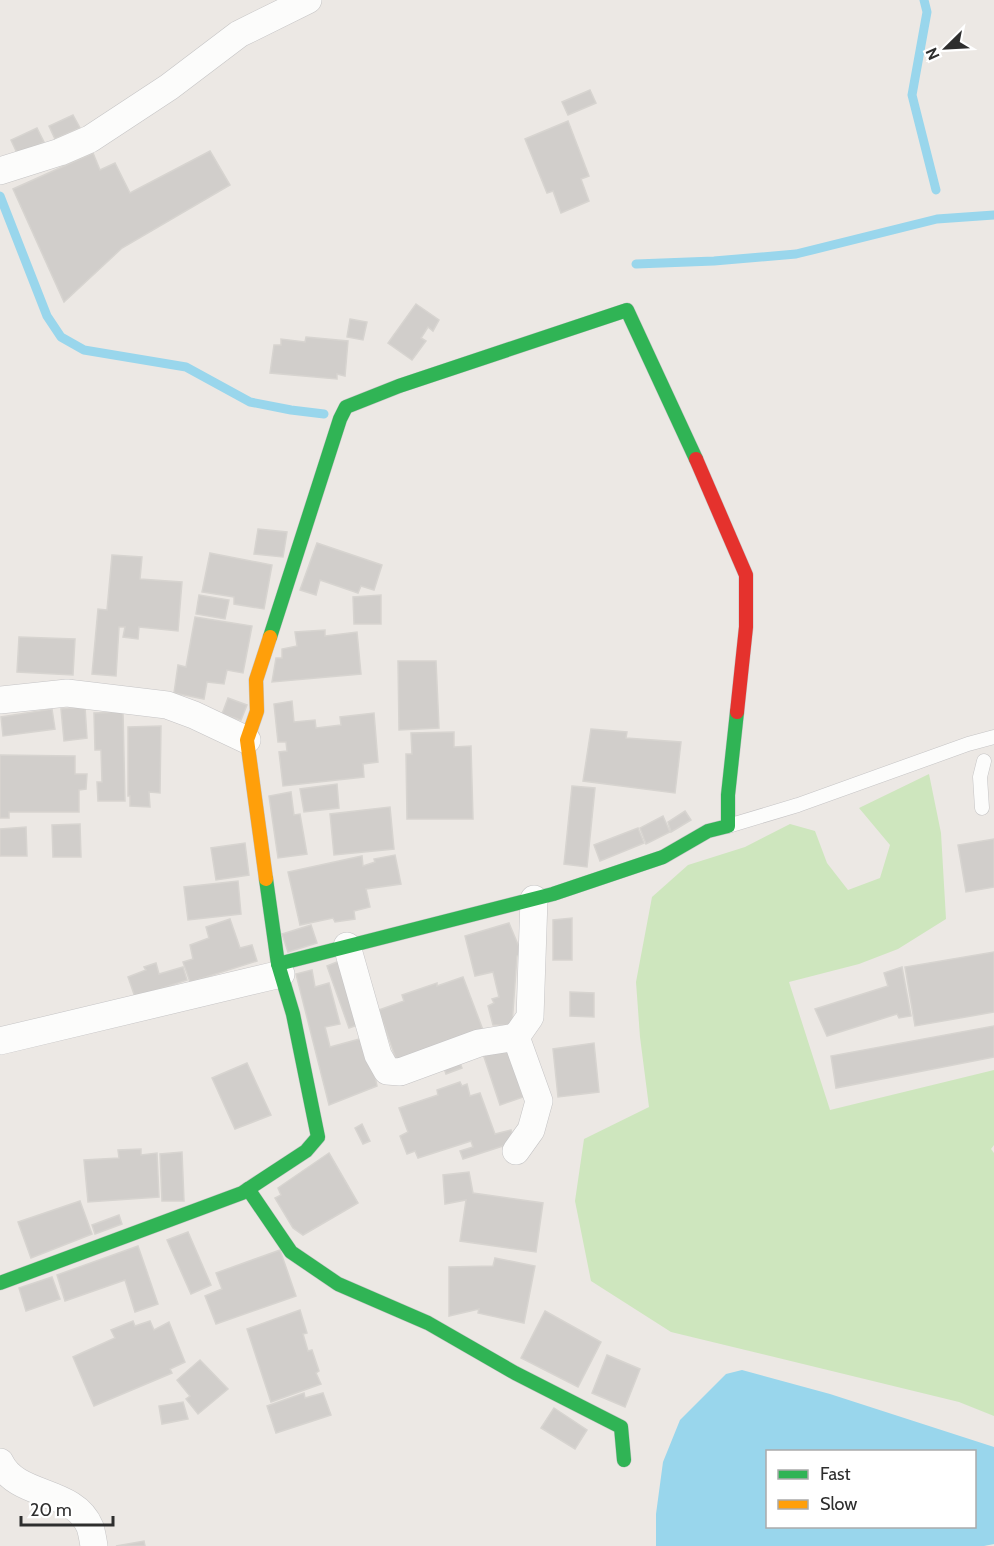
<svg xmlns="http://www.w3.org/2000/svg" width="994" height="1546" font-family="Cabin,sans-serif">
  <rect width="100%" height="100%" fill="#ece8e4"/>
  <polygon fill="#cee6be" points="929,774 941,833 946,919 898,949 859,964 789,982 830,1110 994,1070 994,1145 991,1149 994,1153 994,1416 959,1402 671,1332 591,1281 575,1201 584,1139 649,1107 640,1037 636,982 652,897 688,865 745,847 790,824 815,831 827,863 848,890 880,878 890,845 859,808"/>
  <path fill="#99d6ec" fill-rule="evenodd" d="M742 1370 830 1394 994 1447V1544L984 1546H656V1514L663 1462 680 1420 726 1374ZM768 1452H974V1526H768Z"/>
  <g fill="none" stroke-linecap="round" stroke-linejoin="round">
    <g stroke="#99d6ec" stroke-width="9">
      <polyline points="924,0 927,12 912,95 936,190"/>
      <polyline points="0,196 47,316 61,337 84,350 186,367 250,402 291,410 324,414"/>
      <polyline points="636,264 714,261 796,254 937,219 994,215"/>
    </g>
  </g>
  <g fill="#d1cecb" stroke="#d7d4d0" stroke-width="1.5">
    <polygon points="590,90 596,103 568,115 562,102"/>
    <polygon points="73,115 80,128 55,139 49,126"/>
    <polygon points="568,121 589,176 581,179 589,201 561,213 553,191 547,193 525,139"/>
    <polygon points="37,128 44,142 18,155 11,140"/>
    <polygon points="210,151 230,185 122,248 64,302 13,189 93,153 100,170 115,163 130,193"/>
    <polygon points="416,304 439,320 433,331 428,327 421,338 426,341 412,360 388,343"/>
    <polygon points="350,319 367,322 363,340 347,337"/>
    <polygon points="306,337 348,341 345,376 337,374 337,379 270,373 274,345 281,345 281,339 305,342"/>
    <polygon points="258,529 287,532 283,557 254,554"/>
    <polygon points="317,543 382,565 374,590 361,586 358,593 320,580 316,595 300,590"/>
    <polygon points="210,553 272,565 264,609 234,604 234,597 202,592"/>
    <polygon points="112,555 142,557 140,579 182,582 178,631 139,627 138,639 123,637 125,627 119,627 116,676 92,674 98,609 107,610"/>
    <polygon points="199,595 229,600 225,619 196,614"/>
    <polygon points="381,595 381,624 354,624 353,597"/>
    <polygon points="195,617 252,626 243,673 227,670 224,684 207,682 204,699 174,693 178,665 186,667"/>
    <polygon points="325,630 325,636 357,632 361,674 272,682 276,658 282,658 282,649 297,646 295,632"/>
    <polygon points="19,637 75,639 73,675 17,672"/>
    <polygon points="398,661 436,661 439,728 399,730"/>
    <polygon points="228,698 247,705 241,720 222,714"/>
    <polygon points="292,701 294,722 315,720 316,728 341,725 340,717 374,713 378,762 363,764 364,777 283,786 279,752 287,751 286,742 278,742 274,704"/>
    <polygon points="85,707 87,738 64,741 61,709"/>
    <polygon points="52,709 55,729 3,736 1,717"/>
    <polygon points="123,712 125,801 98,801 97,782 102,782 101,750 95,750 94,713"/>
    <polygon points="161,726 160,793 149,792 150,807 130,806 130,796 128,796 128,727"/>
    <polygon points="591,729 627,732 626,738 681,742 675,793 583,781"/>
    <polygon points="454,732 454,747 471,746 473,819 407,819 406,754 412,754 411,733"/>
    <polygon points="0,755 75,756 75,774 87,774 86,789 79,790 79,812 9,812 9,818 0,818"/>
    <polygon points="337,784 339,808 304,812 300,789"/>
    <polygon points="572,786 595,788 587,867 564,864"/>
    <polygon points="291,792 294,815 300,814 307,854 278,858 269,796"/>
    <polygon points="390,807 394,849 334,855 330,814"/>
    <polygon points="685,811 691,820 671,832 668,822"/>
    <polygon points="663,816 670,832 646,844 640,828"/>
    <polygon points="80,824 81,857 53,857 52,825"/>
    <polygon points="26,827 27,856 0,856 0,829"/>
    <polygon points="638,828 644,843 600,861 594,845"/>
    <polygon points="994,839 994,887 966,892 958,845"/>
    <polygon points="245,843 249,875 216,880 211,848"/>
    <polygon points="395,855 401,884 366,889 370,907 354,911 355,919 335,922 333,918 300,925 288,872 362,856 363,866 375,862 374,859"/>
    <polygon points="238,881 241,914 188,920 184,887"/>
    <polygon points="572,918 572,960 553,960 553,920"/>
    <polygon points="230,919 240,948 252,945 257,961 190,982 183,962 193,959 190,945 209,938 206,927"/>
    <polygon points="509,923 522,954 517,956 512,1025 493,1025 488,1006 494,1003 492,999 499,997 493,972 475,976 465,936"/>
    <polygon points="311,925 317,943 288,952 282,934"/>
    <polygon points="994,952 994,1012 915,1026 905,967"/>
    <polygon points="342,960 363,1023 349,1028 327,966"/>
    <polygon points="156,963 159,974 183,967 187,980 135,997 128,977 146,970 144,967"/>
    <polygon points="902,967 911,1016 899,1018 897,1014 827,1036 815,1009 888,986 884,973"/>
    <polygon points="312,970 315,987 329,983 340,1024 325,1027 330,1047 367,1037 377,1086 329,1105 296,974"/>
    <polygon points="463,977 483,1030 397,1062 379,1010 404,1001 402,995 437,983 437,986"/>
    <polygon points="570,992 594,993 594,1017 570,1016"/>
    <polygon points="994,1026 994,1057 836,1088 831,1056"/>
    <polygon points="594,1043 599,1092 558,1097 553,1049"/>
    <polygon points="509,1045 513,1065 523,1097 500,1105 483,1054"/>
    <polygon points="458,1058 462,1068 446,1074 442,1063"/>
    <polygon points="247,1063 271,1115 235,1129 212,1078"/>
    <polygon points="460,1082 462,1086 467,1084 470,1096 480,1093 495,1134 511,1130 515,1142 463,1159 460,1151 473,1147 471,1141 418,1158 415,1151 407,1154 400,1136 408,1132 399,1108 438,1095 437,1090"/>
    <polygon points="362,1124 370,1141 363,1144 355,1128"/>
    <polygon points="141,1149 141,1155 157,1153 159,1197 88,1202 84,1160 119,1158 118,1150"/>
    <polygon points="182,1152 184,1201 162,1201 160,1154"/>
    <polygon points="329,1153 358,1203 303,1235 293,1228 275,1198 281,1195 278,1188"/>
    <polygon points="469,1172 473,1193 543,1203 536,1252 460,1241 466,1200 445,1204 443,1175"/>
    <polygon points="80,1201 92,1234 31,1258 18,1222"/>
    <polygon points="119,1215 122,1224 95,1234 92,1225"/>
    <polygon points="188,1232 211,1285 191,1294 167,1240"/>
    <polygon points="138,1246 158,1304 135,1312 125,1280 65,1301 57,1275"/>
    <polygon points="280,1250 296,1296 216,1324 205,1296 222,1289 216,1273"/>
    <polygon points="495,1258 535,1266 524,1323 478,1313 479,1309 449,1316 449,1267 493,1266"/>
    <polygon points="52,1277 60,1299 26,1311 19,1288"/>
    <polygon points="300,1310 307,1333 303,1334 308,1351 312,1350 319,1371 316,1373 321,1384 271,1402 247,1329"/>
    <polygon points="545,1311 601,1342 578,1387 521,1358"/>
    <polygon points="133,1321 135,1326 150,1321 154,1330 169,1322 185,1362 170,1369 172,1373 94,1406 73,1357 115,1338 111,1330"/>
    <polygon points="607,1355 640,1369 625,1407 592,1393"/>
    <polygon points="200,1360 228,1389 198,1414 186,1399 190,1396 177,1380"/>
    <polygon points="304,1393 305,1398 323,1393 331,1415 276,1433 267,1406"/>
    <polygon points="183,1402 188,1419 162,1424 159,1406"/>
    <polygon points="554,1408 587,1430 575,1449 541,1428"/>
    <polygon points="144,1541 145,1546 116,1546"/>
  </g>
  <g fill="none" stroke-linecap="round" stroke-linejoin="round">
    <defs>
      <g id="lane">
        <polyline points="982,808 980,777 984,761"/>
        <polyline points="728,826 798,805 968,744 994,737"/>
      </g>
      <g id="street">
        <polyline points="0,171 60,152 90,139 169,87 239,34 308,0"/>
        <polyline points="0,700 67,693 167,705 194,715 247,740"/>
        <polyline points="347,946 378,1055 387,1071 400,1072 479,1043 516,1037"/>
        <polyline points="0,1041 281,974"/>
        <polyline points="516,1151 531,1130 539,1101 516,1037 530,1017 534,899"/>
        <path d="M0 1462C17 1498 74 1488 90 1527 92 1533 93 1540 94 1546"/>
      </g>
      <g id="fast">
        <polyline points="270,637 340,419 346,407 399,386 627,310 696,459"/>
        <polyline points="278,964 553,894 663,857 708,831 728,826 728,795 737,712"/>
        <polyline points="248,1189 291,1252 338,1284 428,1323 515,1373 621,1427 624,1460"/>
        <polyline points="0,1283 242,1193 306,1151 318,1137 293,1014 278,964 266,879"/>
      </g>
      <polyline id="slow" points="266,879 247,740 257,711 256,680 270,637"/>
      <polyline id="jam" points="696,459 746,575 746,627 737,712"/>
    </defs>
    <use href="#lane" stroke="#c5c4c5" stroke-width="15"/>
    <use href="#street" stroke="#c5c4c5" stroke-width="28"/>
    <use href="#fast" stroke="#c5c4c5" stroke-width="15"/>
    <use href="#slow" stroke="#c5c4c5" stroke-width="15"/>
    <use href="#jam" stroke="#c5c4c5" stroke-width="15"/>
    <use href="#lane" stroke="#fcfcfb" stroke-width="14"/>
    <use href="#street" stroke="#fcfcfb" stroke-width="27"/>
    <use href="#fast" stroke="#30b455" stroke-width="14"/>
    <use href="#slow" stroke="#ff9f0a" stroke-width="14"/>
    <use href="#jam" stroke="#e5322d" stroke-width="14"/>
  </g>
  <rect x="766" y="1450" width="210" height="78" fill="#ffffff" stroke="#ababab" stroke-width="1.5"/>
  <rect x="778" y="1470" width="30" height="9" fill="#30b455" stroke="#ababab" stroke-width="1.5"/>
  <text x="820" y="1480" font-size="18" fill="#2e2e2e">Fast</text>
  <rect x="778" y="1500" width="30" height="9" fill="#ff9f0a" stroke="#ababab" stroke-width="1.5"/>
  <text x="820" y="1510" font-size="18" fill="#2e2e2e">Slow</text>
  <g transform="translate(946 48) rotate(246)" stroke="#ffffff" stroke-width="4.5" paint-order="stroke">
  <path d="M0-4.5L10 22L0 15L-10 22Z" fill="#2e2e2e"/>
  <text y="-9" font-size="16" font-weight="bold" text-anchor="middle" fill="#2e2e2e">N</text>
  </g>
  <path d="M21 1516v9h92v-9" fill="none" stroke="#2e2e2e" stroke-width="3"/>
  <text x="30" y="1516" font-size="18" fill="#2e2e2e" stroke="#ffffff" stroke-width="4.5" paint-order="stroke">20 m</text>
</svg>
